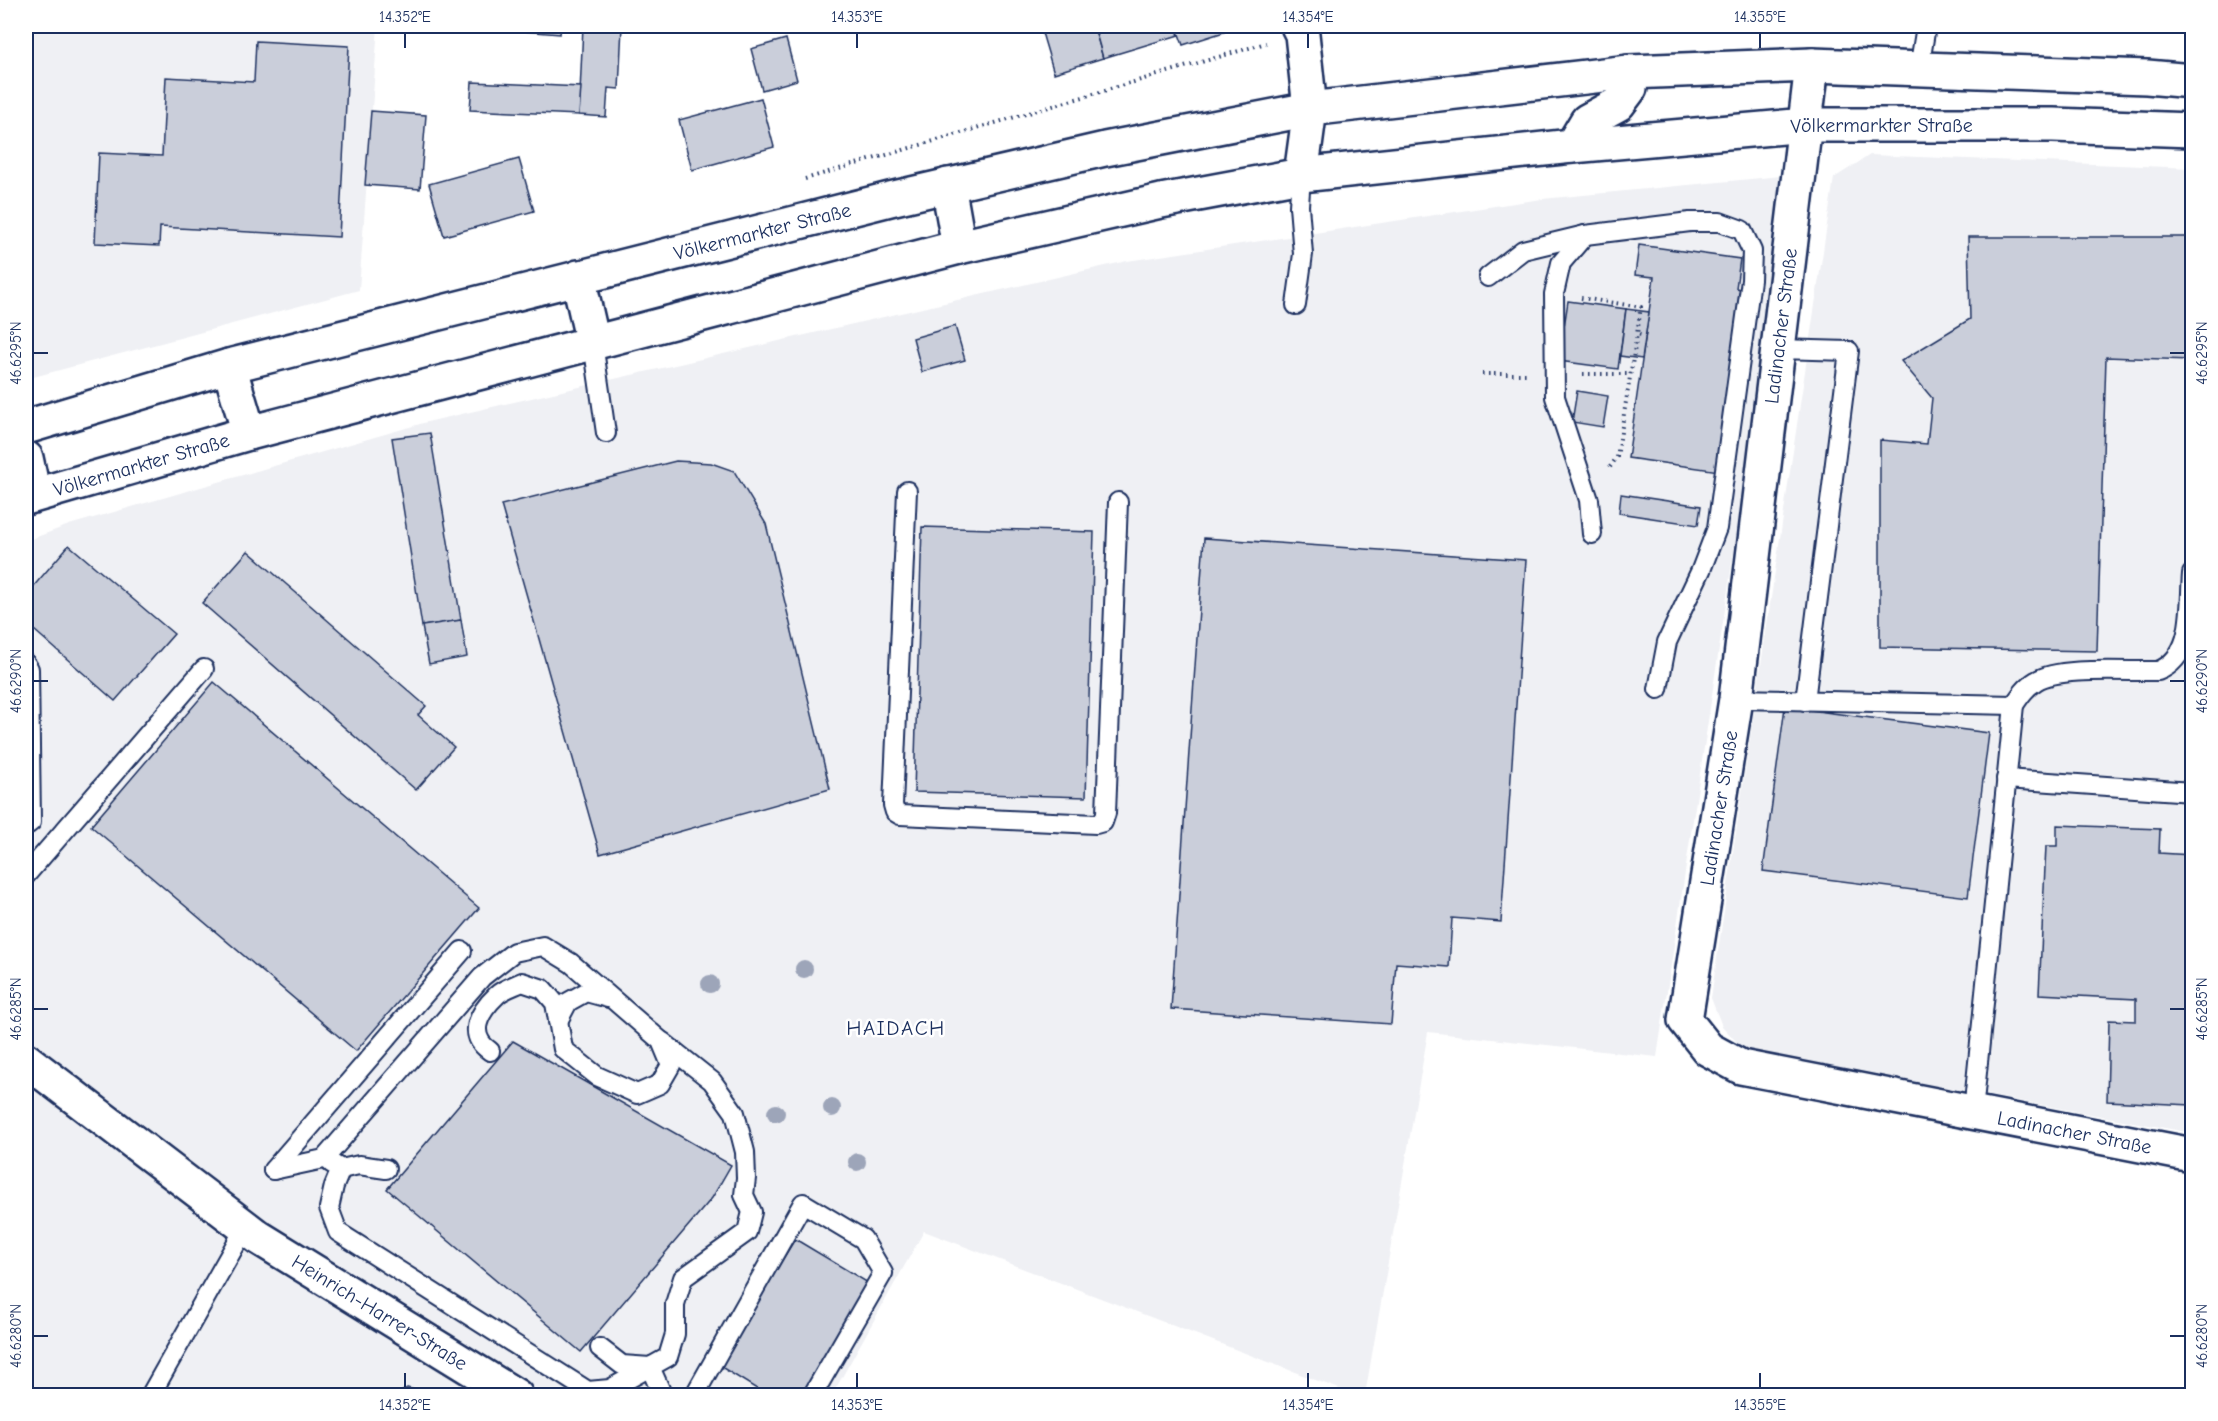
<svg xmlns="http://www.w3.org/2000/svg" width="2218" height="1421" font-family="'Comic Neue',sans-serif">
  <rect width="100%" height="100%" fill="#fff"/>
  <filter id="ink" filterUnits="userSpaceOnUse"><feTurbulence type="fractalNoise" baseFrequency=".0167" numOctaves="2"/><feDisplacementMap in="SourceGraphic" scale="12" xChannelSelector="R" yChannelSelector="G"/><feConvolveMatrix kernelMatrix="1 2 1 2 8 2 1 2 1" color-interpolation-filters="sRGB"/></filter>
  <g filter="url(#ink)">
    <g fill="#eff0f4">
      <polygon points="26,26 378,26 359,290 26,379"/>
      <polygon points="1870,155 2192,168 2192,1133 1744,1050 1722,1026 1711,998 1834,178"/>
      <polygon points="1791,175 1657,1057 1428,1032 1365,1395 1355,1395 924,1231 832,1395 26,1396 26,541 69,525 427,422 1127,261 1542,199"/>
    </g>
    <g fill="#caceda" stroke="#1b2f5e" stroke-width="1.5">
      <polygon points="508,26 561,26 560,34 510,30"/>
      <polygon points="583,26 622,26 619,89 608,88 606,117 579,115"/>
      <polygon points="1040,26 1094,26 1103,58 1054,73"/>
      <polygon points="1094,26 1176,26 1179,35 1103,58"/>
      <polygon points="1176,26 1222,26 1224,32 1183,45"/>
      <polygon points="786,39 797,80 762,90 751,49"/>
      <polygon points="256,41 349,46 339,237 160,227 159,246 95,243 99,153 162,156 166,77 254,82"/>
      <polygon points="472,82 581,87 579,115 470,110"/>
      <polygon points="761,98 774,147 692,170 679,120"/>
      <polygon points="371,111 426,115 420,189 365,185"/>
      <polygon points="519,159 534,211 444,236 429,184"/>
      <polygon points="1968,237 2190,237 2190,360 2106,357 2097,651 1880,647 1880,440 1927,444 1932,398 1901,361 1970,319"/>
      <polygon points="1639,245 1740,259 1736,288 1745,290 1719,471 1628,458 1654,277 1635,275"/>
      <polygon points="1568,301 1626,309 1618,369 1559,361"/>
      <polygon points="1626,309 1649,312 1642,359 1620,356"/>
      <polygon points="955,326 965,360 922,372 913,338"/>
      <polygon points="1577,391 1608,396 1603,427 1572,422"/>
      <polygon points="430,433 461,620 422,626 392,438"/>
      <polygon points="676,461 711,463 734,471 766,524 830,789 600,854 501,505"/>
      <polygon points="1621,494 1701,506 1698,525 1619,513"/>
      <polygon points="922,527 1094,532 1086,797 914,792"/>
      <polygon points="1204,538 1526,560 1501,922 1452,918 1449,967 1396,963 1391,1024 1171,1009"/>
      <polygon points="69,545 174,634 115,701 26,623 26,595"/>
      <polygon points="248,551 426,706 418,715 454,747 416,790 202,603"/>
      <polygon points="461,620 467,657 429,664 422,626"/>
      <polygon points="214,682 479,908 356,1051 91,826"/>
      <polygon points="1785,707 1989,733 1968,897 1763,871"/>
      <polygon points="2057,825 2160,829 2159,853 2192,855 2192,1105 2107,1101 2109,1020 2136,1021 2136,999 2039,994 2046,846 2057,846"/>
      <polygon points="513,1041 731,1165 712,1198 581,1352 387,1189"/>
      <polygon points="795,1239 870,1284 802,1396 768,1396 718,1365"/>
      <polygon points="407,1388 437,1396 395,1396"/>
    </g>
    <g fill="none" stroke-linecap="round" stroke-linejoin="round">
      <defs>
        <g id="lane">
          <polyline points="1919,69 1926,26"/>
          <polyline points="1585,235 1561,263 1554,294 1555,397 1589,500 1592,534"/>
          <polyline points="1488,277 1523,250 1585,235 1690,222 1720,222 1742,230 1752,251 1751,280 1717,528 1701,570 1667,642 1658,689"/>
          <polyline points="1296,305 1303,254 1299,206 1301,175"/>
          <polyline points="593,343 606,433"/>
          <polyline points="1778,349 1849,351 1805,701"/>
          <polyline points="907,491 893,805 895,812 900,815 1096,824 1103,822 1106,813 1118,502"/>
          <polyline points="26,664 29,669 31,822 26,826"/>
          <path d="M1736 699 2014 705C2020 696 2026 687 2036 681 2059 666 2129 672 2158 671 2195 656 2189 608 2192 574"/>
          <polyline points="2006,779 2192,792"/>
          <polyline points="26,875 204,669"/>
          <polyline points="558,1021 568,1002 586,992 608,998"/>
          <polyline points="1973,1112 2014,705"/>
          <polyline points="331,1163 341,1169 359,1165 386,1169"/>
          <polyline points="341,1169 334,1186 329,1208 338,1232 588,1391 610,1389 650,1367 663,1396"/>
          <path d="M273 1170 324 1159 482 977 514 952 543 946 571 963 661 1041 671 1065 660 1084 637 1094 597 1076 563 1049 555 1003 543 989 522 982C514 986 503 989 497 995 479 1012 466 1035 490 1051"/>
          <polyline points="273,1170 462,951"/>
          <polyline points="600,1348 622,1365 650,1367 668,1357 675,1334 675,1304 683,1278 747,1232 752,1212 744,1195 746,1178 745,1152 735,1113 712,1081 663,1042"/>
          <polyline points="150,1396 245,1228"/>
          <polyline points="694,1396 803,1203 863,1239 883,1273 812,1396"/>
        </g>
        <g id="street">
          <polyline points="1298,26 1302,34 1310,109"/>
          <path id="s1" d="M1812 65 1736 699 1685 1020 1708 1049 1741 1067 2192 1155"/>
          <path id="s2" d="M26 1060 258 1237 516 1396"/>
        </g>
        <g id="primary">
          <polyline points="1572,146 1587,121 1618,104 1630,88 1629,72"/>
          <polyline points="1301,175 1310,109"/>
          <polyline points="948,185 959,247"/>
          <polyline points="578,277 593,343"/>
          <polyline points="229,366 249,433"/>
          <path id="s3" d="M26 427 229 366 890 199 1105 149 1310 109 1629 72 1812 65 2147 77 2192 81"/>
          <polyline points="26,458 34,495"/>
          <path id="s4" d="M26 498 249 433 959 247 1161 201 1301 175 1572 146 1806 125H2053L2192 130"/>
        </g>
      </defs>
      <use href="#lane" stroke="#1b2f5e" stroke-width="22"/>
      <use href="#street" stroke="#1b2f5e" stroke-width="38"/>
      <use href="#primary" stroke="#1b2f5e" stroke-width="38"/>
      <g stroke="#1b2f5e" stroke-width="4" stroke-dasharray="1.5 4.5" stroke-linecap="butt">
        <polyline points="1730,26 1760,27"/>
        <polyline points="1338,28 1355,26"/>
        <polyline points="805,179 1266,43"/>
        <polyline points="1581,298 1641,307 1637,334 1646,336"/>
        <polyline points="1482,374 1527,374"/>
        <polyline points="1583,374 1630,374"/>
        <polyline points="1610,467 1617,457 1637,334"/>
      </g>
      <use href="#lane" stroke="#fff" stroke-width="18"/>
      <use href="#street" stroke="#fff" stroke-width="33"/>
      <use href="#primary" stroke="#fff" stroke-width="33"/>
    </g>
    <g fill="#9da5b9">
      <circle cx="804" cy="969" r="9"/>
      <circle cx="710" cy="984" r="9"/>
      <circle cx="832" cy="1108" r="9"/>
      <circle cx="776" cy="1113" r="9"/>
      <circle cx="857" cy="1162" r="9"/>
    </g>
  </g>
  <path fill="none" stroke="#1b2f5e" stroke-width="2" d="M405 33V48M857 33V48M1308 33V48M1760 33V48M33 353H48M2170 353H2185M33 681H48M2170 681H2185M33 1009H48M2170 1009H2185M33 1336H48M2170 1336H2185M405 1373V1388M857 1373V1388M1308 1373V1388M1760 1373V1388"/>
  <g text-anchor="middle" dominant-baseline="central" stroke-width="5" stroke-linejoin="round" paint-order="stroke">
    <g font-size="20" fill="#1b2f5e" stroke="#fff">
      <text stroke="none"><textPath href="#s4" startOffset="1899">Völkermarkter Straße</textPath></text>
      <text stroke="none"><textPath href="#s3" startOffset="762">Völkermarkter Straße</textPath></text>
      <text transform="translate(1781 326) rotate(-83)">Ladinacher Straße</text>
      <text stroke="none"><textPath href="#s4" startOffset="120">Völkermarkter Straße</textPath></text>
      <text transform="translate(1719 808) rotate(-81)">Ladinacher Straße</text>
      <text stroke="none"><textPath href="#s1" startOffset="1378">Ladinacher Straße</textPath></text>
      <text stroke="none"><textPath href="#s2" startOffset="435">Heinrich-Harrer-Straße</textPath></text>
    </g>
    <g font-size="21" letter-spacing="1.5" fill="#1b2f5e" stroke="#fff">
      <text x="896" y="1028">HAIDACH</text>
    </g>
  </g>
  <rect width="2218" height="1421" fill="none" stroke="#fff" stroke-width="66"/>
  <rect x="33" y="33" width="2152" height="1355" fill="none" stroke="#1b2f5e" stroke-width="2"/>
  <g font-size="15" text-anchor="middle" fill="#1b2f5e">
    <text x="405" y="22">14.352°E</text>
    <text x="857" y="22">14.353°E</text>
    <text x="1308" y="22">14.354°E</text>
    <text x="1760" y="22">14.355°E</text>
    <text transform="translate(16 353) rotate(-90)" y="5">46.6295°N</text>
    <text transform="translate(2202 353) rotate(-90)" y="5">46.6295°N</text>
    <text transform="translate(16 681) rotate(-90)" y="5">46.6290°N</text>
    <text transform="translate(2202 681) rotate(-90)" y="5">46.6290°N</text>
    <text transform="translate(16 1009) rotate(-90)" y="5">46.6285°N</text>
    <text transform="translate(2202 1009) rotate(-90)" y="5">46.6285°N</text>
    <text transform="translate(16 1336) rotate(-90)" y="5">46.6280°N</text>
    <text transform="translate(2202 1336) rotate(-90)" y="5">46.6280°N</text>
    <text x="405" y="1410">14.352°E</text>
    <text x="857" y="1410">14.353°E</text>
    <text x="1308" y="1410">14.354°E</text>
    <text x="1760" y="1410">14.355°E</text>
  </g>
</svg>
